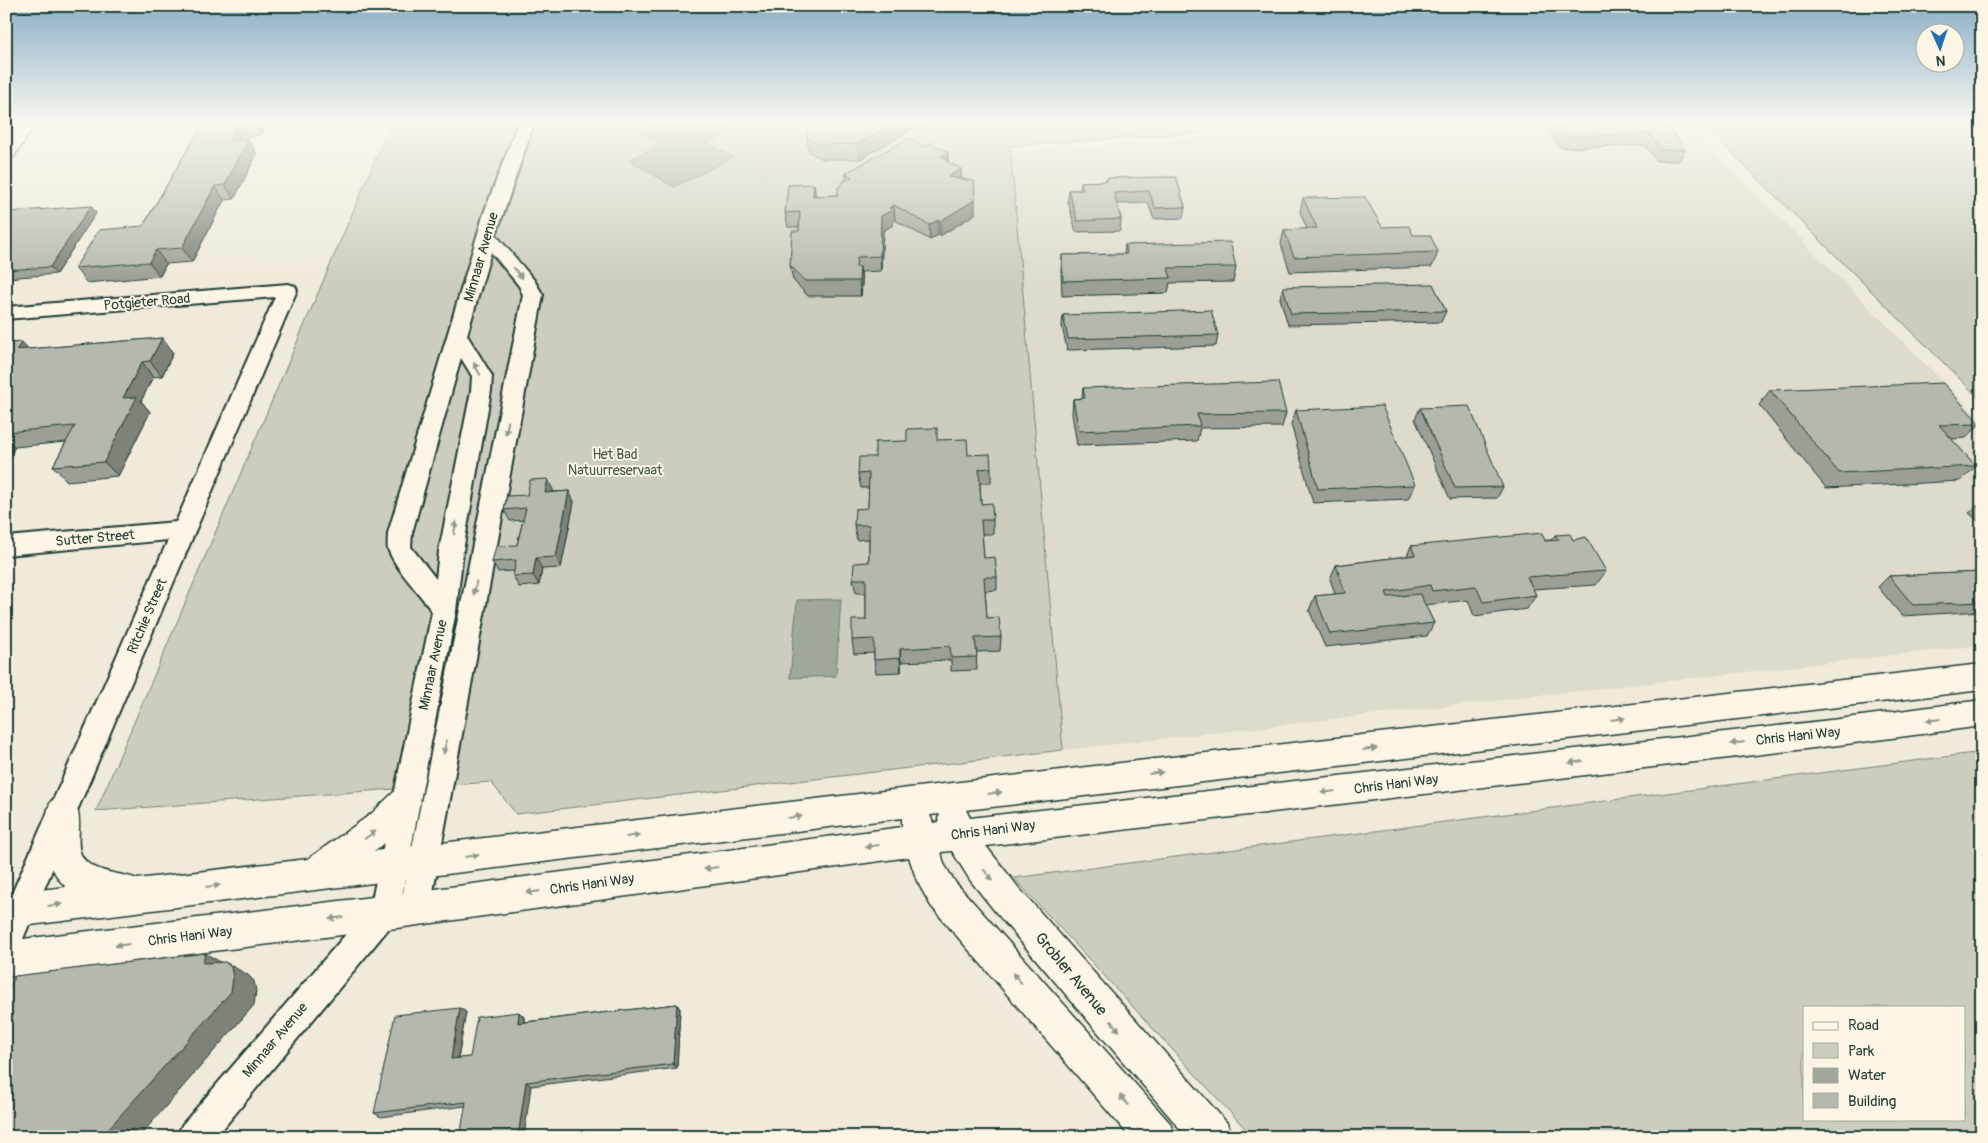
<svg xmlns="http://www.w3.org/2000/svg" width="1988" height="1143" font-family="Pangolin,sans-serif">
  <rect width="100%" height="100%" fill="#efeada"/>
  <filter id="ink" filterUnits="userSpaceOnUse"><feTurbulence type="fractalNoise" baseFrequency=".02" numOctaves="2"/><feDisplacementMap in="SourceGraphic" scale="10" xChannelSelector="R" yChannelSelector="G"/><feConvolveMatrix kernelMatrix="1 2 1 2 8 2 1 2 1" color-interpolation-filters="sRGB"/></filter>
  <g filter="url(#ink)">
    <polygon fill="#dedbcc" points="1406,123 1685,123 1982,421 1982,645 1063,750 1011,152"/>
    <g fill="#cccdbf" stroke="#76857a" fill-rule="evenodd">
      <polygon points="391,123 1339,123 1010,146 1063,750 516,814 491,782 96,811"/>
      <polygon points="1702,123 1982,123 1982,401"/>
      <path d="M1982 752V1137H1253L1014 878ZM1804 1007H1964V1119H1804Z"/>
    </g>
    <g fill="#9fa89a" stroke="#6c7d71">
      <polygon points="656,123 726,123 736,129 708,143 733,157 674,187 629,160 661,144 640,131"/>
      <polygon points="841,599 836,676 790,678 797,600"/>
    </g>
    <g fill="none" stroke-linecap="round" stroke-linejoin="round">
      <defs>
        <g id="street">
          <path d="M518 123H534L496 235 534 280 543 295 430 908 425 918 415 922 405 918 400 908 523 295 519 286 491 252 467 335 492 376 491 391 463 551 456 611 399 912 394 922 216 1137H177L182 1125 371 905 432 612C419 591 397 572 388 549 387 544 388 538 388 533L484 213ZM461 358 472 376 471 391 439 551 436 579 411 547 412 533Z"/>
          <polygon points="288,284 295,286 297,290 17,953 6,957 6,907 168,540 6,555 6,537 176,522 275,297 6,319 6,307"/>
        </g>
        <path id="secondary" d="M1982 664V690L966 810 970 818 1839 719 1982 700V726L1839 745 986 846 1018 887 1227 1123 1232 1137H1187L994 910 970 880 952 851 941 852 944 864 955 882 1170 1123 1175 1137H1130L931 906 917 881 909 857 397 928 6 977V941L397 894 902 827V818L6 928V894L66 887C44 867 39 828 51 801L62 797 73 801C75 805 77 809 78 812 83 835 68 857 99 869 111 874 124 874 137 879L308 859 371 814 394 792 405 787 416 792 421 802C411 823 392 837 374 851L1180 756ZM940 814 938 819 939 822 933 823 930 815Z"/>
        <polygon id="primary" points="17,123 36,123 13,158 6,160 6,140"/>
      </defs>
      <use href="#street" stroke="#1f3d34" stroke-width="4"/>
      <use href="#secondary" stroke="#1f3d34" stroke-width="3"/>
      <use href="#primary" stroke="#1f3d34" stroke-width="3"/>
      <use href="#street" fill="#fcf5e5" fill-rule="evenodd"/>
      <use href="#secondary" fill="#fcf5e5" fill-rule="evenodd"/>
      <use href="#primary" fill="#fcf5e5" fill-rule="evenodd"/>
    </g>
    <g fill="#9c9f95" stroke="#1f3d34">
      <polygon points="203,123 267,123 261,135 248,136 246,140 248,140 257,154 234,199 224,200 192,262 166,264 160,276 87,283 75,268 143,226"/>
      <polygon points="816,123 932,123 932,124 930,126 916,127 860,159 822,159 809,152 807,138"/>
      <polygon points="1552,123 1665,123 1685,150 1679,161 1656,161 1645,145 1561,148 1548,132"/>
      <polygon points="924,147 948,152 948,162 961,179 975,214 940,236 938,235 930,240 895,220 893,222 893,225 883,231 881,271 861,272 862,282 861,296 808,296 793,280 790,265 799,231 799,227 788,227 785,213 815,196 838,195 846,180 846,173"/>
      <polygon points="1176,177 1185,207 1183,218 1154,219 1148,203 1117,204 1121,219 1120,231 1076,232 1068,201 1069,190 1080,190 1081,182 1106,181 1107,178"/>
      <polygon points="1303,198 1382,227 1413,235 1438,252 1432,267 1290,272 1281,244 1284,230 1307,229 1300,212"/>
      <polygon points="6,212 96,213 56,274 6,278"/>
      <polygon points="1125,245 1236,267 1233,282 1170,283 1168,293 1062,296 1061,270 1062,255 1124,254"/>
      <polygon points="1283,287 1446,311 1441,322 1288,325 1280,298"/>
      <polygon points="1063,315 1218,335 1216,346 1067,350 1062,326"/>
      <polygon points="162,338 173,353 162,376 153,377 141,401 150,412 118,476 67,481 53,466 66,442 15,447 6,462 6,343 22,342 28,349"/>
      <polygon points="1083,388 1286,413 1282,427 1200,428 1197,441 1077,445 1072,414 1073,399 1082,398"/>
      <polygon points="1770,390 1980,424 1966,438 1951,439 1976,466 1961,481 1826,488 1759,405"/>
      <polygon points="1420,408 1503,487 1497,498 1450,499 1415,419"/>
      <polygon points="1296,410 1415,485 1408,499 1313,503 1291,424"/>
      <polygon points="937,440 968,455 991,468 991,483 980,483 981,504 993,520 993,534 982,534 984,558 997,577 997,590 985,591 987,618 1001,637 1000,651 976,652 977,670 951,671 951,660 901,662 901,672 876,673 874,660 874,653 854,654 852,640 866,620 866,593 856,593 853,579 869,562 869,539 857,540 854,525 868,508 869,488 861,488 858,474 875,457"/>
      <polygon points="553,490 553,492 569,491 574,502 561,568 542,569 539,585 519,587 513,576 514,571 498,572 492,562 517,545 523,520 510,521 504,510 527,495"/>
      <polygon points="1977,506 1982,506 1982,524 1969,513"/>
      <polygon points="1555,535 1573,540 1606,571 1596,585 1533,589 1536,595 1527,609 1474,616 1468,600 1425,605 1434,623 1427,636 1325,647 1309,610 1315,596 1335,594 1330,579 1336,565 1407,556 1411,546 1551,540"/>
      <polygon points="1982,572 1982,611 1902,616 1878,587 1889,576"/>
      <polygon points="677,1004 680,1009 677,1068 531,1086 465,1106 381,1117 374,1113 466,1012 458,1058 470,1057 519,1012 524,1017 524,1022"/>
    </g>
    <g fill="#7f8279" stroke="#1f3d34">
      <polygon points="239,123 240,123 248,136 238,156 229,141"/>
      <polygon points="254,123 267,123 261,135"/>
      <polygon points="895,123 916,123 916,127 860,159 858,144"/>
      <polygon points="248,140 257,154 234,199 225,185"/>
      <polygon points="948,152 949,174 941,156"/>
      <polygon points="961,169 962,184 948,177"/>
      <polygon points="814,184 816,199 813,196"/>
      <polygon points="215,186 224,200 192,262 182,248"/>
      <polygon points="975,200 975,214 940,236 940,221"/>
      <polygon points="894,205 895,220 893,222 893,225 883,231 881,271 880,256 881,216 889,208"/>
      <polygon points="91,206 96,213 56,274 50,267"/>
      <polygon points="938,220 938,235 930,240 929,225"/>
      <polygon points="156,250 166,264 160,276 149,262"/>
      <polygon points="860,267 862,282 861,296 859,281"/>
      <polygon points="162,338 173,353 162,376 150,361"/>
      <polygon points="22,342 35,356 16,350"/>
      <polygon points="142,362 153,377 141,401 150,412 118,476 104,462 123,398"/>
      <polygon points="6,438 15,447 6,462"/>
      <polygon points="548,479 553,490 550,504 545,493"/>
      <polygon points="569,491 574,502 561,568 556,557"/>
      <polygon points="536,558 542,569 539,585 533,575"/>
      <polygon points="900,649 901,662 901,672 900,658"/>
      <polygon points="205,953 229,967 203,963"/>
      <polygon points="225,962 248,975 254,981 256,991 254,1005 139,1137 101,1137"/>
      <polygon points="677,1004 680,1009 677,1068 673,1064"/>
      <polygon points="460,1008 466,1012 457,1063 451,1059"/>
      <polygon points="519,1012 524,1017 523,1027 518,1023"/>
      <polygon points="526,1082 531,1086 524,1137 518,1137"/>
    </g>
    <g fill="#b5b9ad" stroke="#1f3d34">
      <polygon points="203,123 239,123 229,141 248,140 225,185 215,186 182,248 156,250 149,262 75,268 99,230 143,226"/>
      <polygon points="816,123 895,123 858,144 820,145 807,138 808,127"/>
      <polygon points="1555,123 1665,123 1685,150 1661,150 1650,134 1566,137"/>
      <polygon points="909,138 924,147 931,143 948,152 941,156 948,159 946,161 961,169 948,177 974,181 975,200 940,221 938,220 929,225 894,205 889,208 892,210 881,216 880,256 857,257 856,267 860,267 859,281 805,281 790,265 792,231 799,231 800,212 785,213 788,185 814,184 813,196 838,195 838,188 844,181 852,177 846,173"/>
      <polygon points="1176,177 1185,207 1155,208 1149,191 1114,193 1121,219 1077,221 1069,190 1083,190 1081,182 1107,181 1107,178"/>
      <polygon points="1365,197 1382,227 1409,226 1413,235 1430,235 1438,252 1294,257 1284,230 1317,228 1303,198"/>
      <polygon points="91,206 50,267 6,270 6,212"/>
      <polygon points="1230,242 1236,267 1168,268 1171,278 1063,281 1062,255 1127,254 1125,245"/>
      <polygon points="1433,284 1446,311 1291,314 1283,287"/>
      <polygon points="1211,310 1218,335 1068,339 1063,315"/>
      <polygon points="162,338 150,361 142,362 123,398 137,397 104,462 53,466 75,426 6,432 6,343 22,342 16,350"/>
      <polygon points="1278,382 1286,413 1197,414 1200,426 1079,431 1073,399 1085,398 1083,388"/>
      <polygon points="1943,383 1980,424 1939,425 1976,466 1839,473 1770,390"/>
      <polygon points="1382,406 1415,485 1318,489 1296,410"/>
      <polygon points="1469,406 1503,487 1455,488 1420,408"/>
      <polygon points="937,428 937,440 967,439 968,455 990,454 991,468 979,469 981,504 992,503 993,520 981,520 984,558 995,557 997,577 984,577 987,618 999,617 1001,637 975,638 977,657 951,658 950,646 900,649 900,658 874,660 874,639 852,640 852,620 866,620 866,579 853,579 854,563 869,562 869,525 854,525 855,509 868,508 869,473 858,474 859,457 875,457 875,442 907,441 907,429"/>
      <polygon points="548,479 545,493 569,491 556,557 536,558 533,575 513,576 516,560 492,562 496,546 517,545 526,508 504,510 507,496 527,495 530,480"/>
      <polygon points="1977,506 1982,506 1982,510"/>
      <polygon points="1542,533 1545,541 1559,540 1555,535 1570,534 1573,540 1586,537 1606,571 1527,577 1536,595 1483,602 1476,586 1432,591 1430,585 1386,592 1388,597 1420,594 1434,623 1330,634 1315,596 1345,593 1336,565 1415,555 1411,546"/>
      <polygon points="1982,572 1982,602 1913,605 1889,576"/>
      <polygon points="205,953 203,963 225,962 231,967 233,978 231,992 101,1137 6,1137 6,996 15,976"/>
      <polygon points="677,1004 673,1064 526,1082 518,1137 460,1137 466,1102 374,1113 395,1015 460,1008 451,1059 470,1057 477,1017 519,1012 518,1023"/>
    </g>
    <defs><path id="oneway-solid" d="M-6-.8H1V-3.2L6.5 0L1 3.2V.8H-6Z" transform="scale(1.25)"/></defs>
    <g fill="#8e998c">
      <use href="#oneway-solid" transform="translate(518 273) rotate(50)"/>
      <use href="#oneway-solid" transform="translate(477 369) rotate(-118)"/>
      <use href="#oneway-solid" transform="translate(507 428) rotate(101)"/>
      <use href="#oneway-solid" transform="translate(455 528) rotate(-80)"/>
      <use href="#oneway-solid" transform="translate(475 588) rotate(101)"/>
      <use href="#oneway-solid" transform="translate(1618 719) rotate(-7)"/>
      <use href="#oneway-solid" transform="translate(1933 720) rotate(173)"/>
      <use href="#oneway-solid" transform="translate(1737 743) rotate(173)"/>
      <use href="#oneway-solid" transform="translate(445 747) rotate(101)"/>
      <use href="#oneway-solid" transform="translate(1370 749) rotate(-7)"/>
      <use href="#oneway-solid" transform="translate(1576 762) rotate(173)"/>
      <use href="#oneway-solid" transform="translate(1156 773) rotate(-7)"/>
      <use href="#oneway-solid" transform="translate(1328 792) rotate(173)"/>
      <use href="#oneway-solid" transform="translate(995 793) rotate(-7)"/>
      <use href="#oneway-solid" transform="translate(795 817) rotate(-7)"/>
      <use href="#oneway-solid" transform="translate(370 835) rotate(-36)"/>
      <use href="#oneway-solid" transform="translate(633 836) rotate(-7)"/>
      <use href="#oneway-solid" transform="translate(872 846) rotate(172)"/>
      <use href="#oneway-solid" transform="translate(472 856) rotate(-7)"/>
      <use href="#oneway-solid" transform="translate(711 868) rotate(172)"/>
      <use href="#oneway-solid" transform="translate(988 875) rotate(52)"/>
      <use href="#oneway-solid" transform="translate(213 886) rotate(-7)"/>
      <use href="#oneway-solid" transform="translate(533 892) rotate(172)"/>
      <use href="#oneway-solid" transform="translate(55 905) rotate(-7)"/>
      <use href="#oneway-solid" transform="translate(336 918) rotate(173)"/>
      <use href="#oneway-solid" transform="translate(122 945) rotate(173)"/>
      <use href="#oneway-solid" transform="translate(1017 978) rotate(-132)"/>
      <use href="#oneway-solid" transform="translate(1115 1026) rotate(50)"/>
      <use href="#oneway-solid" transform="translate(1124 1100) rotate(-131)"/>
    </g>
  </g>
  <linearGradient id="sky" x2="0" y2="1"><stop stop-color="#8bafc9"/><stop offset="0.43" stop-color="#f8f6ee"/><stop offset="1" stop-color="#f8f6ee" stop-opacity="0"/></linearGradient>
  <rect width="1988" height="283" fill="url(#sky)"/>
  <g text-anchor="middle" dominant-baseline="central" stroke-width="4" stroke-linejoin="round" paint-order="stroke">
    <g font-size="14" fill="#1f3d34" stroke="#fcf5e5">
      <text transform="translate(481 257) rotate(-74)">Minnaar Avenue</text>
      <text transform="translate(147 302) rotate(-5)">Potgieter Road</text>
      <text transform="translate(95 538) rotate(-5)">Sutter Street</text>
      <text transform="translate(147 616) rotate(-67)">Ritchie Street</text>
      <text transform="translate(433 665) rotate(-78)">Minnaar Avenue</text>
      <text transform="translate(1798 736) rotate(-6)">Chris Hani Way</text>
      <text transform="translate(1396 784) rotate(-7)">Chris Hani Way</text>
      <text transform="translate(993 830) rotate(-7)">Chris Hani Way</text>
      <text transform="translate(592 884) rotate(-8)">Chris Hani Way</text>
      <text transform="translate(190 936) rotate(-7)">Chris Hani Way</text>
      <text transform="translate(275 1040) rotate(-50)">Minnaar Avenue</text>
    </g>
    <g font-size="14" fill="#425a50" stroke="#fcf5e5">
      <text x="615" y="454">Het Bad<tspan x="615" dy="16">Natuurreservaat</tspan></text>
    </g>
    <g font-size="16" fill="#1f3d34" stroke="#fcf5e5">
      <text transform="translate(1071 974) rotate(50)">Grobler Avenue</text>
    </g>
  </g>
  <rect width="1988" height="1143" fill="none" stroke="#fcf5e5" stroke-width="25"/>
  <rect x="12" y="12" width="1963" height="1118" fill="none" stroke="#1f3d34" stroke-width="2" filter="url(#ink)"/>
  <rect x="1803" y="1006" width="162" height="115" fill="#fcf5e5" stroke="#a4ab9e"/>
  <rect x="1813" y="1022" width="25" height="8" fill="#fcf5e5" stroke="#a4ab9e"/>
  <text x="1848" y="1030" font-size="15" fill="#1f3d34">Road</text>
  <rect x="1813" y="1043" width="25" height="15" fill="#cccdbf" stroke="#a4ab9e"/>
  <text x="1848" y="1056" font-size="15" fill="#1f3d34">Park</text>
  <rect x="1813" y="1068" width="25" height="15" fill="#9fa89a" stroke="#a4ab9e"/>
  <text x="1848" y="1080" font-size="15" fill="#1f3d34">Water</text>
  <rect x="1813" y="1093" width="25" height="15" fill="#b5b9ad" stroke="#a4ab9e"/>
  <text x="1848" y="1106" font-size="15" fill="#1f3d34">Building</text>
  <g transform="translate(1940 48) rotate(177)"><circle r="24" fill="#fcf5e5" stroke="#a4ab9e"/>
  <path d="M0-4L9 19L0 12L-9 19Z" fill="#1f6fb2"/>
  <text y="-8" font-size="14" font-weight="bold" text-anchor="middle" fill="#1f3d34">N</text>
  </g>
</svg>
